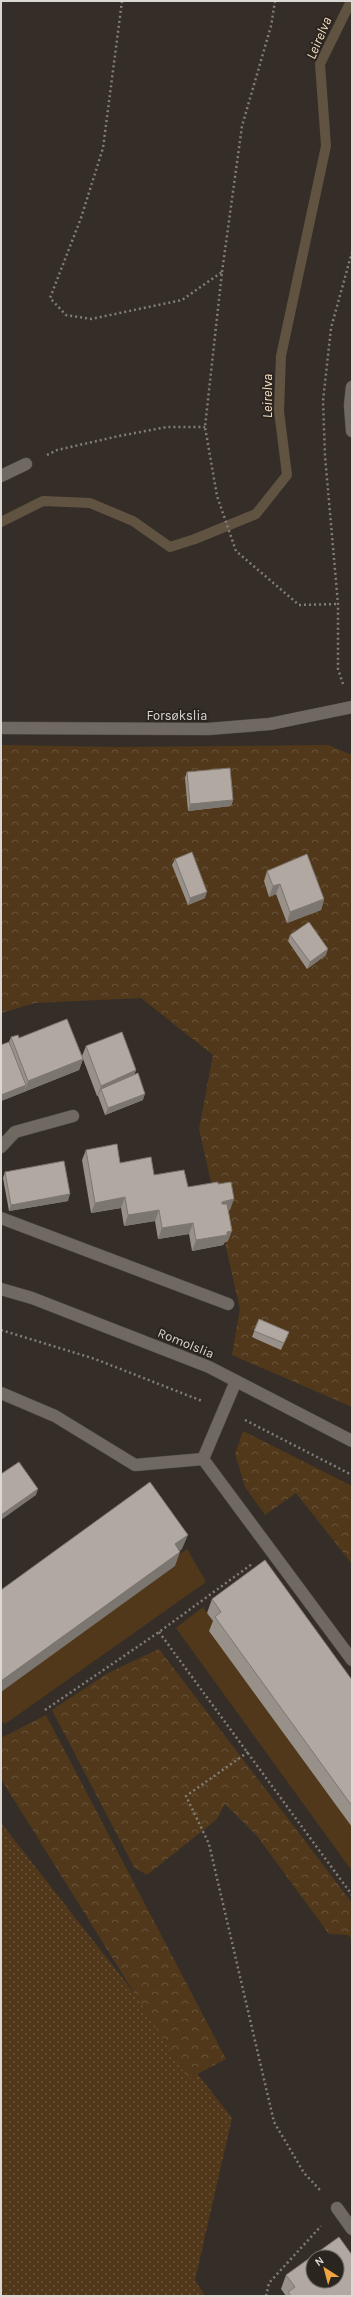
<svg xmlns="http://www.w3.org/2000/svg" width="353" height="2297" font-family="Karla,sans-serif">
  <defs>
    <pattern id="grass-dots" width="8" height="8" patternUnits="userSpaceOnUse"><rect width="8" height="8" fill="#51381a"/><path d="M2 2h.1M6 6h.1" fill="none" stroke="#69543a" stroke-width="1.8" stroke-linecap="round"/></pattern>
    <pattern id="forest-crowns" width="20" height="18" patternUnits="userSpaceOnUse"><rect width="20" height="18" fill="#51381a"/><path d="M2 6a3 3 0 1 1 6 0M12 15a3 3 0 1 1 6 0" fill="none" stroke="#69543a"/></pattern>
  </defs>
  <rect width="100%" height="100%" fill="#352e28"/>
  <polygon fill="url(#grass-dots)" points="1,1823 232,2118 195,2280 205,2296 1,2296"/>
  <g fill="url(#forest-crowns)">
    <polygon points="1,745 118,747 328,745 352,755 352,1407 232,1355 240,1309 199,1129 213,1055 141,998 35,1003 1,1013"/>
    <polygon points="243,1431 352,1486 352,1564 296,1493 265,1515 245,1487 235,1454"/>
    <polygon points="159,1649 352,1903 352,1941 349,1935 329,1934 257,1836 225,1804 216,1820 147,1875 134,1867 52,1710 108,1673"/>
    <polygon points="46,1715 226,2059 188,2079 1,1779 1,1738"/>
  </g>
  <g fill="#51381a">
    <polygon points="187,1549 206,1582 5,1724 1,1721 1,1690"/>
    <polygon points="203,1607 352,1822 352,1871 176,1628"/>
  </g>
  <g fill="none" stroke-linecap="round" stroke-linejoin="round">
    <polyline stroke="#615341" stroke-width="10" points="1,522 43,501 90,503 133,521 170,547 195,539 256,514 287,475 279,411 281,356 326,146 320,64 351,1"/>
    <defs>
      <g id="lane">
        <polyline points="1,476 26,464"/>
        <polyline points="1,1147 15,1132 73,1116"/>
        <polyline points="1,1218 228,1304"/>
        <polyline points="236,1381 203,1459 352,1660"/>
        <polyline points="1,1393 55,1416 135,1465 203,1459"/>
        <polyline points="337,2208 352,2229"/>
      </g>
      <g id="secondary">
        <polyline points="352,387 350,405 352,431"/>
        <polyline points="1,728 208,729 270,724 352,707"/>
        <polyline points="1,1289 32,1298 209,1367 352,1441"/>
      </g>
    </defs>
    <use href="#lane" stroke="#514d47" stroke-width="13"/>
    <use href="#secondary" stroke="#514d47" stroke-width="13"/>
    <g stroke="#827d77" stroke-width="2.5" stroke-dasharray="2 3" stroke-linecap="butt">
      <polyline points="122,1 103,148 81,218 50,298 66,315 91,319 182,300 222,272 205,427 217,496 236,551 299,605 338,604"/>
      <polyline points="222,272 242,126 271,26 275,1"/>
      <polyline points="47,455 57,450 119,436 167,427 205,427"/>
      <polyline points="343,684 338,669 338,604 325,456 323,401 331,328 352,252"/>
      <polyline points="1,1330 95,1359 202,1401"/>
      <polyline points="245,1420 352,1475"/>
      <polyline points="159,1632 352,1895"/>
      <polyline points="45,1710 159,1632 252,1564"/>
      <polyline points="248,1752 186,1796 209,1844 274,2122 304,2173 321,2191"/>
      <polyline points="266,2296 269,2283 321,2226"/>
    </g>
    <use href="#lane" stroke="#706962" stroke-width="12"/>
    <use href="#secondary" stroke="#706962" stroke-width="12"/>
  </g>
  <g fill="#98918a">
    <polygon points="187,772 233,800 231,806 188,811 185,778"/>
    <polygon points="175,859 205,898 188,905 172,865"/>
    <polygon points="267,871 324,899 321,910 287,923 276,894 269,897 264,881"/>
    <polygon points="290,935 326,955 307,969 288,941"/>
    <polygon points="11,1037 19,1038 82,1056 86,1046 136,1070 134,1075 143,1100 105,1115 98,1096 97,1096 83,1059 79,1070 1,1101 1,1045 9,1042"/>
    <polygon points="86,1150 188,1187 218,1184 230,1210 229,1210 228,1241 225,1242 223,1245 192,1251 189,1234 158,1239 155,1221 124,1226 121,1208 91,1213 82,1160"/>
    <polygon points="5,1172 68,1201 9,1211 3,1178"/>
    <polygon points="259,1319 289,1332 281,1350 252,1337"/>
    <polygon points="212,1599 352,1680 352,1827 209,1631 213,1621 207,1613"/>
    <polygon points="286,2275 352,2296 286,2296 281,2289"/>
  </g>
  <g fill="#7c7671">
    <polygon points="233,800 231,806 188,811 190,804"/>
    <polygon points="280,884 276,894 269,897 273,886"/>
    <polygon points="207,892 205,898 188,905 190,898"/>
    <polygon points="324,899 321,910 287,923 290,912"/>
    <polygon points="328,949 326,955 307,969 310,962"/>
    <polygon points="83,1059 79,1070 24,1092 28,1081"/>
    <polygon points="136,1070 132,1081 101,1089 98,1096 97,1096 101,1086"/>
    <polygon points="26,1085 24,1092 1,1101 1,1095"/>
    <polygon points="145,1094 143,1100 105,1115 108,1108"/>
    <polygon points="70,1194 68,1201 9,1211 11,1205"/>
    <polygon points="125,1197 121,1208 91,1213 95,1203"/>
    <polygon points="234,1199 230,1210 218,1212 222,1202"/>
    <polygon points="159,1210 155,1221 124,1226 128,1215"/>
    <polygon points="193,1223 189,1234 158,1239 162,1228"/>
    <polygon points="232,1231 228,1241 225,1242 223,1245 192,1251 196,1240"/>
    <polygon points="38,1489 36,1495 1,1520 1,1515"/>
    <polygon points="188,1535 182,1549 170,1558 175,1544"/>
    <polygon points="180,1552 175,1566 1,1692 1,1681"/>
  </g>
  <g fill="#b1a9a1" stroke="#7c7671" fill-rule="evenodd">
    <polygon points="230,768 233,800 190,804 187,772"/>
    <polygon points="192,852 207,892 190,898 175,859"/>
    <polygon points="307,854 324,899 290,912 280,884 273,886 267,871"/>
    <polygon points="309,922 328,949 310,962 290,935"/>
    <polygon points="67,1019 83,1059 28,1081 11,1037 18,1035 19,1038"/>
    <polygon points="122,1032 136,1070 101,1086 86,1046"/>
    <polygon points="9,1042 26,1085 1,1095 1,1045"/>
    <polygon points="138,1073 145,1094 108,1108 101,1089"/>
    <polygon points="117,1144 120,1163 151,1157 154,1175 184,1170 188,1187 218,1182 218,1184 231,1182 234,1199 222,1202 222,1204 227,1204 232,1231 227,1232 227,1235 196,1240 193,1223 162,1228 159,1210 128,1215 125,1197 95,1203 86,1150"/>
    <polygon points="64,1161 70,1194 11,1205 5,1172"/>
    <polygon points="259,1319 289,1332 284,1343 254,1331"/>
    <polygon points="19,1462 38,1489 1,1515 1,1474"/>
    <polygon points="150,1482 188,1535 175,1544 180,1552 1,1681 1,1590"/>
    <polygon points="265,1560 352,1680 352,1806 215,1617 221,1612 212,1599"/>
    <path d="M339 2237 352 2255V2296H291L288 2292 295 2287 286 2275ZM313 2257H337V2281H313Z"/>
  </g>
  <g text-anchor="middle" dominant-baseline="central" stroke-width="4" stroke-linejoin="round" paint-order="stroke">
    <g font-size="13" fill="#dbd7d2" stroke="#2a251e">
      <text x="177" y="715">Forsøkslia</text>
      <text transform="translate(186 1343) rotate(22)">Romolslia</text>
    </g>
    <g font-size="14" font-style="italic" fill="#f8dfc6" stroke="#2a251e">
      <text transform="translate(319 38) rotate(-67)">Leirelva</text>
      <text transform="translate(267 396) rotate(-90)">Leirelva</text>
    </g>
  </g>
  <rect width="353" height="2297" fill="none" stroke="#dbd7d2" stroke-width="4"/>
  <g transform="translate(325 2269) rotate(324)"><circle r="19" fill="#2a251e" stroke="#716c66"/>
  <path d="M0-3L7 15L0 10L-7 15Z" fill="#f3a442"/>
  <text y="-6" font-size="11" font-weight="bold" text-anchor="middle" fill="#dbd7d2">N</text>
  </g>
</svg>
